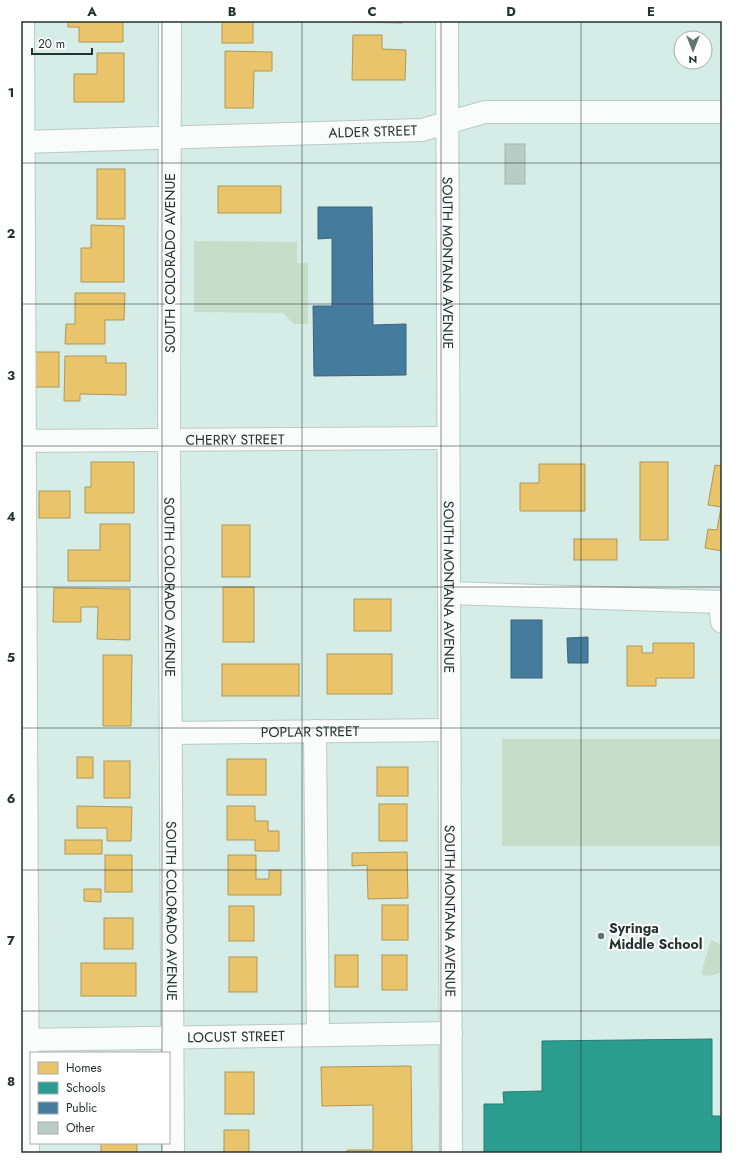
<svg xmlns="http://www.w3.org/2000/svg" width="743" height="1174" font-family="Jost,sans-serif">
  <rect width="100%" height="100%" fill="#d6ede7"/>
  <g fill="#c6dec9">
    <polygon points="194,241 297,242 297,263 308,263 308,324 294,324 283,313 194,312"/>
    <rect x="502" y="739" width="220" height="107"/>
    <path d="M711 940 722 945V971C715 976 709 977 701 974Z"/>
  </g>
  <g fill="#e9c46a" stroke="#ae9858">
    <polygon points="68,21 123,21 123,42 79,42 79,27 68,27"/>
    <rect x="222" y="21" width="31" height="22"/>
    <polygon points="353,21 402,21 402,23 353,22"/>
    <polygon points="353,35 382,35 382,49 406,50 405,80 352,80"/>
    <polygon points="225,51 272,52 272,71 254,71 253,108 225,108"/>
    <polygon points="97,53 124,53 124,102 74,102 74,74 97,74"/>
    <rect x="97" y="169" width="28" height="50"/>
    <rect x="218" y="186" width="63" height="27"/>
    <polygon points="91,225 124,226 124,282 81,282 81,248 91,248"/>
    <polygon points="75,293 125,293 124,320 105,320 105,344 65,344 66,324 75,324"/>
    <rect x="35" y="352" width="24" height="35"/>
    <polygon points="65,356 106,356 106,363 126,363 126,395 80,394 80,401 64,401"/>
    <polygon points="91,462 134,462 134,513 85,513 85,487 91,487"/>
    <rect x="640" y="462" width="28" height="78"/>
    <polygon points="539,464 585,464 585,511 520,511 520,483 539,483"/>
    <polygon points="715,465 722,466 722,551 705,548 708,529 717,530 721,507 708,505"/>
    <rect x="39" y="491" width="31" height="27"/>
    <polygon points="100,524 130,524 130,581 68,581 68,550 100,550"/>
    <rect x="222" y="525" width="28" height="52"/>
    <rect x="574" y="539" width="43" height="21"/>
    <rect x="223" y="587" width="31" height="55"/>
    <polygon points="54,588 130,589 130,640 97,639 98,607 81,607 81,622 53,622"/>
    <rect x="354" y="599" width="37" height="32"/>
    <polygon points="653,643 694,643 694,678 656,678 656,686 627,686 627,646 642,646 642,653 653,653"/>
    <rect x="327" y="654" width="65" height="40"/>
    <polygon points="103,655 132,655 131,726 103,726"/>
    <rect x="222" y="664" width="77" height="32"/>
    <rect x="77" y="757" width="16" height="21"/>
    <rect x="227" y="759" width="39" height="36"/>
    <rect x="104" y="761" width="26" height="37"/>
    <rect x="377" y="767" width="31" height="29"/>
    <rect x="379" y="804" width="28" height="37"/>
    <polygon points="77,806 132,807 131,841 107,841 107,828 77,828"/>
    <polygon points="227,806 255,806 255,821 268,821 268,831 279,831 279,851 255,851 255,840 227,840"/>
    <rect x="65" y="840" width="37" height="14"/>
    <polygon points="407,852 408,898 368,899 367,865 352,866 352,853"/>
    <rect x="105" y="855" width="27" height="37"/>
    <polygon points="228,855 256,855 256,879 269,879 269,870 281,870 281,895 228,895"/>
    <polygon points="84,889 101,889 101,902 84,901"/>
    <rect x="382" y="905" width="26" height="35"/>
    <rect x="229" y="906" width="25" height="35"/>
    <rect x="104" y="918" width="29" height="31"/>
    <rect x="335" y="955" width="23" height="32"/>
    <rect x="382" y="955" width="25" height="35"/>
    <rect x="229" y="957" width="28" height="35"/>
    <rect x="81" y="963" width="55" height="33"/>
    <polygon points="411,1066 412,1153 347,1153 347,1150 373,1150 373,1105 322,1106 321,1067"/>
    <rect x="225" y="1072" width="29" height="42"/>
    <rect x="224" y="1130" width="25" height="23"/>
    <rect x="101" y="1143" width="36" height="10"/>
  </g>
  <polygon fill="#2a9d8f" stroke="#287d72" points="712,1039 712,1116 722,1116 722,1153 484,1153 484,1104 504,1104 503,1092 542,1091 542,1041"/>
  <g fill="#457b9d" stroke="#3b657c">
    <polygon points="318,207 372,207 373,325 406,324 406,375 314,376 313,306 332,306 332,238 318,239"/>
    <rect x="511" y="620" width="31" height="58"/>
    <polygon points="588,637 588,663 568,663 567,638"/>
  </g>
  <rect fill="#bacdc5" stroke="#a5b5af" x="505" y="144" width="20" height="40"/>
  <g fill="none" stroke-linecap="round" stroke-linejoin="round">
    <defs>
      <g id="minor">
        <polyline points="23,21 28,1153"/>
        <path id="s1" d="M170 21 169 440 173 1153"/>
        <path id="s2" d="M447 21 451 1153"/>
        <path id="s3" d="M21 142 422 130 485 112H722"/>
        <path id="s4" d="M21 441 448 438"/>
        <polyline points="449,593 722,602"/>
        <polyline points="720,603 722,622"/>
        <polyline points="315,731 318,1035"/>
        <path id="s5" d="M171 733 449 730"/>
        <path id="s6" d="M21 1040 451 1033"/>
      </g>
    </defs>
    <use href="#minor" stroke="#b8cac5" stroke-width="24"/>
    <use href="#minor" stroke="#f9fcfb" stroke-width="22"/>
  </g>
  <path fill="none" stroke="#24332f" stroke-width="1" stroke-opacity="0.55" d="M162 21V1053M302 21V1153M441 21V1153M581 21V1153M21 163H722M21 304H722M21 446H722M21 587H722M21 728H722M21 870H722M21 1011H722M162 1143V1153"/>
  <circle fill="#62746f" stroke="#fff" stroke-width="1.5" cx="601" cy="936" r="4"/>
  <g text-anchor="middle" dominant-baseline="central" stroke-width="4" stroke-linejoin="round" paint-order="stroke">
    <g font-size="14" fill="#24332f" stroke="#fff">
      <text stroke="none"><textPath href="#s3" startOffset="352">ALDER STREET</textPath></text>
      <text transform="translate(170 263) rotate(-90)">SOUTH COLORADO AVENUE</text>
      <text stroke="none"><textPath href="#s2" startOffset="242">SOUTH MONTANA AVENUE</textPath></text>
      <text stroke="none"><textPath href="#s4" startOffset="214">CHERRY STREET</textPath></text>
      <text stroke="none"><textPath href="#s1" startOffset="566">SOUTH COLORADO AVENUE</textPath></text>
      <text stroke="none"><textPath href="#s2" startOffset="566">SOUTH MONTANA AVENUE</textPath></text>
      <text stroke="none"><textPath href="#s5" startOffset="139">POPLAR STREET</textPath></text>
      <text stroke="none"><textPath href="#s1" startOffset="890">SOUTH COLORADO AVENUE</textPath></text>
      <text stroke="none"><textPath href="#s2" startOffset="890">SOUTH MONTANA AVENUE</textPath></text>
      <text stroke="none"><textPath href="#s6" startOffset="215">LOCUST STREET</textPath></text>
    </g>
    <g font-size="14" font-weight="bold" fill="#24332f" stroke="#fff" text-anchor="start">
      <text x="609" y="928">Syringa<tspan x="609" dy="16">Middle School</tspan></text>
    </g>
  </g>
  <rect width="743" height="1174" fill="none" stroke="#ffffff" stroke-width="44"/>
  <rect x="30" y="1052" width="140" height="92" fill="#ffffff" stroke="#a7adac"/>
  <rect x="38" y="1062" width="20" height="12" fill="#e9c46a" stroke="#a7adac"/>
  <text x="66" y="1072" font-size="12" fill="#24332f">Homes</text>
  <rect x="38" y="1082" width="20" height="12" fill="#2a9d8f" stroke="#a7adac"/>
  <text x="66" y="1092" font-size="12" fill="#24332f">Schools</text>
  <rect x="38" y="1102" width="20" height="12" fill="#457b9d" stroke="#a7adac"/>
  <text x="66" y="1112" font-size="12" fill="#24332f">Public</text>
  <rect x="38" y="1122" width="20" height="12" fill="#bacdc5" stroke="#a7adac"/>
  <text x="66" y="1132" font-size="12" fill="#24332f">Other</text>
  <g transform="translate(693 50) rotate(180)"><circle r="19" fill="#ffffff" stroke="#a7adac"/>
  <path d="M0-3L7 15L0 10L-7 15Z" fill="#62746f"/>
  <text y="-6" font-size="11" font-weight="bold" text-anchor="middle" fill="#24332f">N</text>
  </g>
  <path d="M32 48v6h60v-6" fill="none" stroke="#24332f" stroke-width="2"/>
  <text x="38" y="48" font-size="12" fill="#24332f" stroke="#ffffff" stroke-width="3" paint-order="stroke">20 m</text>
  <rect x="22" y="22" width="699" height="1130" fill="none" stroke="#24332f" stroke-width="1.5"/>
  <g font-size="13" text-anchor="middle" font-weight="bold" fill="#24332f">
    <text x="92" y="16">A</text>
    <text x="232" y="16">B</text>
    <text x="372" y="16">C</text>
    <text x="511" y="16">D</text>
    <text x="651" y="16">E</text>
    <text x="11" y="97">1</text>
    <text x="11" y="238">2</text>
    <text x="11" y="380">3</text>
    <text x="11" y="521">4</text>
    <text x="11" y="662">5</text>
    <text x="11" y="803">6</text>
    <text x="11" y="945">7</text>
    <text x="11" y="1086">8</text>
  </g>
</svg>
